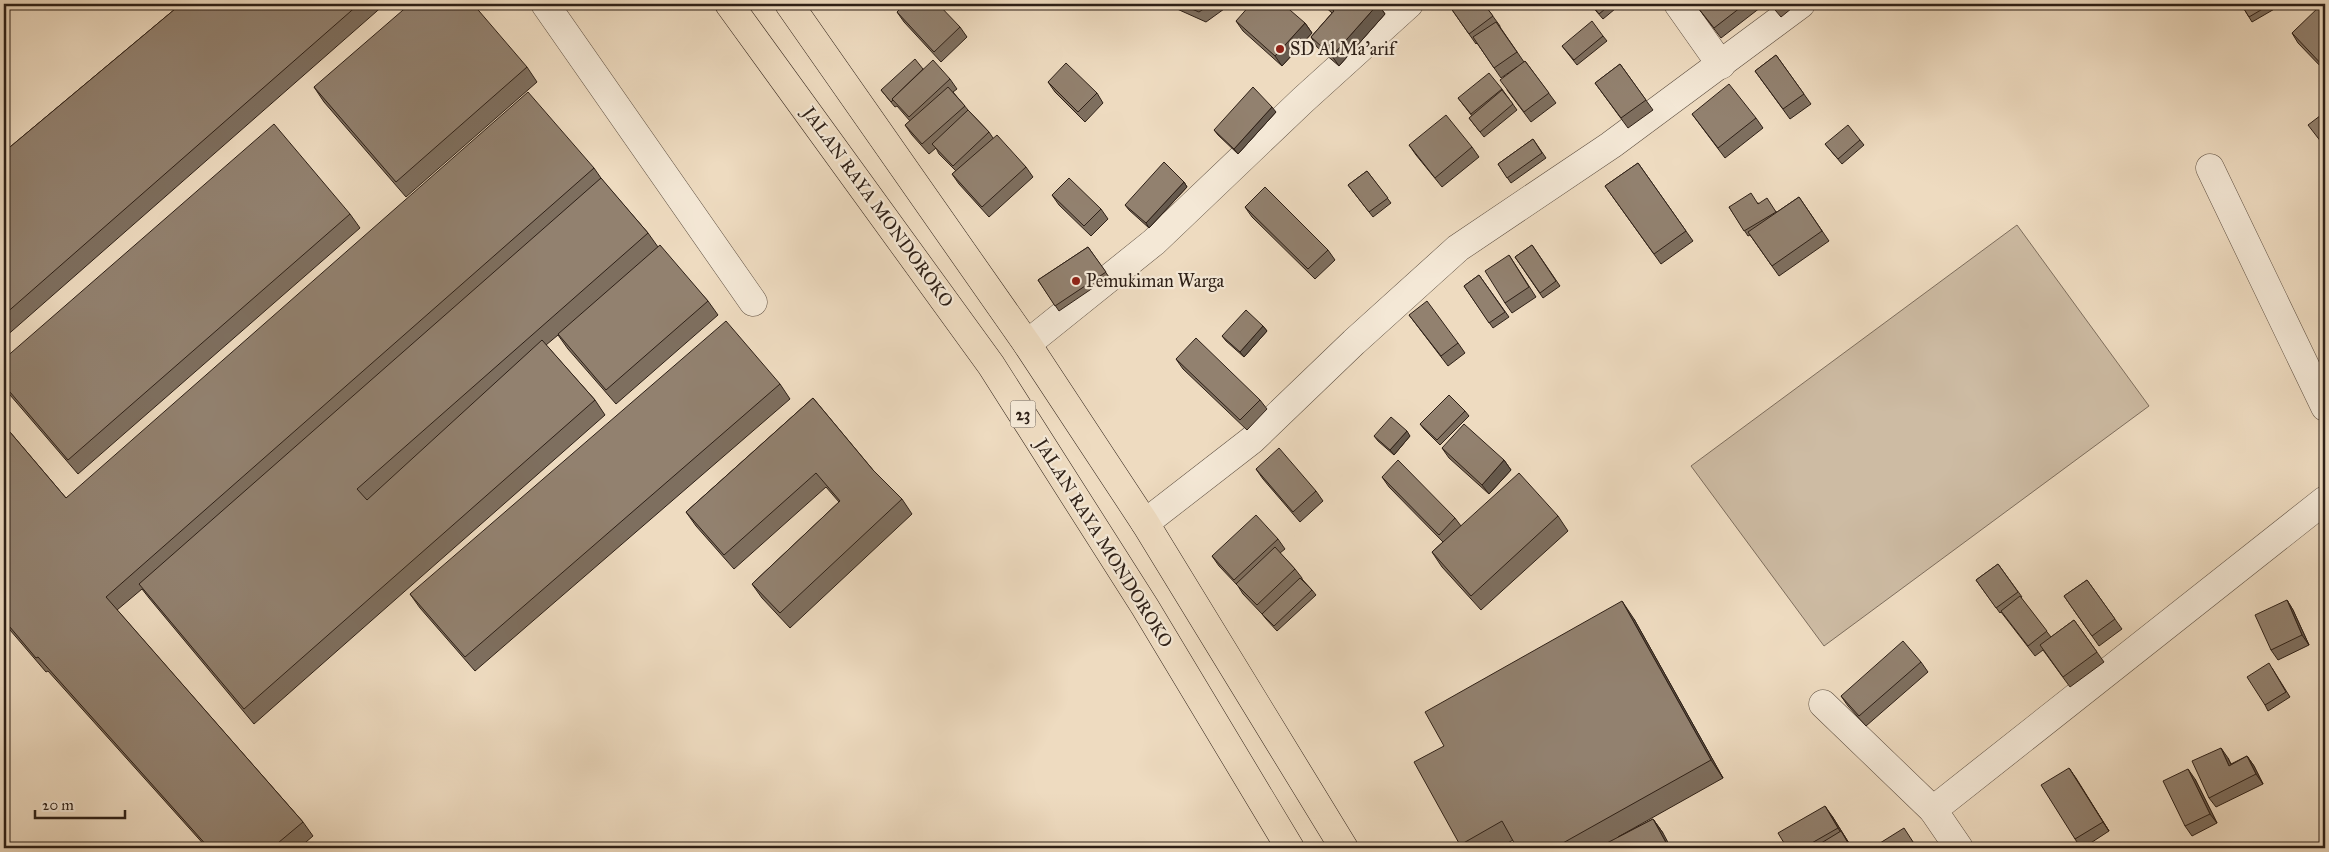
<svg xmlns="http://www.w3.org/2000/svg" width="2329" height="852" font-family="'IM FELL Great Primer',serif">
  <rect width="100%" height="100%" fill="#eedbc0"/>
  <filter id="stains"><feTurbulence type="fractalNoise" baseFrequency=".004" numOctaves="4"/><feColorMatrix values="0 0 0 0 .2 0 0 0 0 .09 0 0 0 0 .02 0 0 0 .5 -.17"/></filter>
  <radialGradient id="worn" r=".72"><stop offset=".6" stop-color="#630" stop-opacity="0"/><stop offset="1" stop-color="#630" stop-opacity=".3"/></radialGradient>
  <polygon fill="#cdbba3" stroke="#7e6e5d" points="2017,225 2149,406 1824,646 1691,466"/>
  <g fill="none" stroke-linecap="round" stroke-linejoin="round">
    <defs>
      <g id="minor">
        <polyline points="545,4 753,302"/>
        <polyline points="1678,4 1721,65"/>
        <polyline points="2210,168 2325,407"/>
        <polyline points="1027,344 1154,242 1303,100 1409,4"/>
        <polyline points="1145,523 1252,440 1354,342 1458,248 1611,145 1801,4"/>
        <polyline points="1823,704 1933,810 1959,848"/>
        <polyline points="1933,810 2325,500"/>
      </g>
      <g id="highway">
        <polyline points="729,4 991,365 1145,607 1290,848"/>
        <polyline points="789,4 1027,344 1145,523 1344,848"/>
      </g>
    </defs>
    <use href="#minor" stroke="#5e4f41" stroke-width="29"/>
    <use href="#highway" stroke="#2e2017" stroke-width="29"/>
    <use href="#minor" stroke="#f4e8d6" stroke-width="28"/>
    <use href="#highway" stroke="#eedbc0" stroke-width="28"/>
  </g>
  <g fill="#7e6f5f" stroke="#2e2017">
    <polygon points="181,4 385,4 4,338 4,152"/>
    <polygon points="1166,4 1231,4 1206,22"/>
    <polygon points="1322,4 1378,4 1385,14 1339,66 1317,47 1311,37 1332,13"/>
    <polygon points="1448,4 1484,4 1500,26 1500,27 1524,62 1525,61 1556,103 1531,122 1507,90 1517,67 1501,78 1477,43 1476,44"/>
    <polygon points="1590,4 1621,4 1603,19"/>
    <polygon points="1706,4 1765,4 1721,38 1699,9"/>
    <polygon points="1770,4 1797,4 1781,17"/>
    <polygon points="2241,4 2283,4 2252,22"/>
    <polygon points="2283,4 2290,4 2286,6"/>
    <polygon points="2325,4 2325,71 2298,43 2292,33"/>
    <polygon points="932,10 960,27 967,37 941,62 904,22 897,12"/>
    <polygon points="1236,21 1305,23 1312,33 1282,66 1243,31"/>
    <polygon points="1603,36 1607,41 1577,65 1562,46"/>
    <polygon points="1776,55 1811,104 1790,119 1755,71"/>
    <polygon points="1620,64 1653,110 1628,128 1595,83"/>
    <polygon points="527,67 537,82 406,197 324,102 314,87"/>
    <polygon points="923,69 950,79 957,89 953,92 968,110 989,132 993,138 1026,167 1033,177 989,217 959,184 952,174 956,171 939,154 936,148 929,154 912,135 905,125 910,121 897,106 895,107 881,90"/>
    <polygon points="1048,82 1097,93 1103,103 1085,122 1055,92"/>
    <polygon points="1502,89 1517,110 1484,137 1469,118 1472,116 1458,98"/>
    <polygon points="1276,112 1238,154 1218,135 1214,130"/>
    <polygon points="1692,114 1756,118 1763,128 1725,158"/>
    <polygon points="1533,139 1546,158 1511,183 1498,164"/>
    <polygon points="1860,140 1864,145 1842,164 1825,144"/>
    <polygon points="1409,145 1472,147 1479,157 1442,187 1416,155"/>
    <polygon points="1638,163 1693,241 1661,264 1605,186"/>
    <polygon points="594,168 603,181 648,233 658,247 708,301 718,315 616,404 568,349 558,335 546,345 595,400 605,415 254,724 149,598 142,589 117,610 303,822 313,836 299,848 207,848 48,671 46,672 4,623 4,425 66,498"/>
    <polygon points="1367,171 1391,203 1373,217 1348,185"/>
    <polygon points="1184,182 1187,187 1149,228 1129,210 1125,205"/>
    <polygon points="1052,195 1101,209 1108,219 1091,236 1059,205"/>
    <polygon points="1799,197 1829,241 1779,276 1750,235 1748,236 1729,207 1758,203 1777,212"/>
    <polygon points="1245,207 1328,250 1335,260 1315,279 1252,217"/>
    <polygon points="350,214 360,228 78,474 4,388 4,359"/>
    <polygon points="1532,245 1560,286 1543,298 1515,257"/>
    <polygon points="1088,247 1109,277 1059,311 1038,280"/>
    <polygon points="1509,255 1536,297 1512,313 1505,303"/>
    <polygon points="1479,275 1509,317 1493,328 1464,286"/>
    <polygon points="1409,315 1458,343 1465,353 1448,366"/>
    <polygon points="1263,326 1267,331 1244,357 1226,341 1222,336"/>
    <polygon points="1176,359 1260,400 1267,409 1247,430 1183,369"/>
    <polygon points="780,384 790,399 475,671 420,608 410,594"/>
    <polygon points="813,398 873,470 902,499 912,514 790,628 762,598 752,584 839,502 826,487 734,569 696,526 686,512"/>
    <polygon points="1465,411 1469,416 1440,445 1424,429 1420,424"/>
    <polygon points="1374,436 1410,436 1394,455 1378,441"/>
    <polygon points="1442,448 1504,460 1511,470 1489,494 1449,458"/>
    <polygon points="1256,469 1316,491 1323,501 1300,522 1263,479"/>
    <polygon points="1382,477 1455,518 1461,526 1558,516 1568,531 1481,610 1442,567 1432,552 1443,542 1389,487"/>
    <polygon points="1278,539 1285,549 1280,553 1295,569 1302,578 1302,579 1312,590 1316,595 1277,631 1266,619 1262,614 1243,594 1238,586 1219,566 1212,556"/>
    <polygon points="1998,564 2022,597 2021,598 2051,637 2074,620 2104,662 2070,687 2043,650 2035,656 2001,612 2000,613 1976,580"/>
    <polygon points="2087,580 2122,629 2099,646 2064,596"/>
    <polygon points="2287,600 2293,610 2309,645 2278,660 2271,650"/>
    <polygon points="1634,619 1723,778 1618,837 1653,819 1663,833 1607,843 1599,848 1517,848 1513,840 1499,848 1462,848 1460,845 1444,746"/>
    <polygon points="1921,662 1928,672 1866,726 1848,706 1841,696"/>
    <polygon points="2272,668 2290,697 2268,711 2265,705"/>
    <polygon points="2247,756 2254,766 2263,784 2216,807 2209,798 2228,758 2231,764"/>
    <polygon points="2069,768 2109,831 2083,848 2081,848 2075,839"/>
    <polygon points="2195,779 2217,823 2192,836 2185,826"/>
    <polygon points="1832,816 1852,848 1787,848"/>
  </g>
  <g fill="#665a4e" stroke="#2e2017">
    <polygon points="1378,4 1385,14 1339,66 1332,56"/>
    <polygon points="1305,23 1312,33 1282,66 1275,56"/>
    <polygon points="1272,107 1276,112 1238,154 1234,149"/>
    <polygon points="1184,182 1187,187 1149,228 1146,223"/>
    <polygon points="1263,326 1267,331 1244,357 1240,352"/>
    <polygon points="1407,431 1410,436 1394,455 1390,450"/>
    <polygon points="1504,460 1511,470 1489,494 1482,485"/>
    <polygon points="2287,600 2293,610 2309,645 2302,635"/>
    <polygon points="1622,601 1634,619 1723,778 1711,760"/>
    <polygon points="2221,748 2228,758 2236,775 2229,766"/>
    <polygon points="2247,756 2254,766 2263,784 2256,774"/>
    <polygon points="2069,768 2076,778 2109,831 2103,822"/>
    <polygon points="2188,769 2195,779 2217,823 2210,814"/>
    <polygon points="1825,806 1832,816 1852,848 1851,848 1838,828"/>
    <polygon points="1653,819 1663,833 1671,848 1669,848"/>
  </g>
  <g fill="#92816f" stroke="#2e2017">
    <polygon points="181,4 359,4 4,315 4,152"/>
    <polygon points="410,4 473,4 527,67 396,182 314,87"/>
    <polygon points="905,4 926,4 932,10 938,4 960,27 934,52 897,12"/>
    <polygon points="1180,4 1211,4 1199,12"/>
    <polygon points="1251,4 1283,4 1305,23 1275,56 1236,21"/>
    <polygon points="1326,4 1378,4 1332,56 1311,37 1334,11"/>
    <polygon points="1448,4 1484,4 1493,16 1469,34"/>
    <polygon points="1591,4 1611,4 1599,14"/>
    <polygon points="1706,4 1745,4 1714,28 1699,9"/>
    <polygon points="1771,4 1778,4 1774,8"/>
    <polygon points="2241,4 2271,4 2249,17"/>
    <polygon points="2322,4 2325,4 2325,68 2292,33"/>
    <polygon points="1592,21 1603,36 1574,60 1562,46"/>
    <polygon points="1496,22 1517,52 1494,68 1473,37"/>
    <polygon points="1776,55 1804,94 1783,109 1755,71"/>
    <polygon points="915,59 923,69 892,99 893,100 891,102 881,90"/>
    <polygon points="933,60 950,79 909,117 892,99"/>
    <polygon points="1525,61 1549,93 1524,112 1500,80"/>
    <polygon points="1066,63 1097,93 1078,112 1048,82"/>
    <polygon points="1620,64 1646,100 1621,118 1595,83"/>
    <polygon points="1489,73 1502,89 1471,114 1458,98"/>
    <polygon points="1729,84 1756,118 1718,148 1692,114"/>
    <polygon points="948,87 965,106 922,144 905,125"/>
    <polygon points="1253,87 1272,107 1234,149 1214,130"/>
    <polygon points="1502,90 1513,104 1480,132 1469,118"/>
    <polygon points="528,92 594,168 106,597 303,822 272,848 209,848 38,657 36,658 4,620 4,425 66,498"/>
    <polygon points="968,110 989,132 953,166 932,144"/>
    <polygon points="2325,112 2325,147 2308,125"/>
    <polygon points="1446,115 1472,147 1435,178 1409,145"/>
    <polygon points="274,124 350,214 68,460 4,385 4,359"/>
    <polygon points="1848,125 1860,140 1838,159 1825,144"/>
    <polygon points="997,135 1026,167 982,207 952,174"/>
    <polygon points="1533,139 1542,153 1507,178 1498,164"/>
    <polygon points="1164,162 1184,182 1146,223 1125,205"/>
    <polygon points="1638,163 1686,231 1654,254 1605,186"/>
    <polygon points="1367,171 1388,198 1369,212 1348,185"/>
    <polygon points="601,178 648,233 357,489 367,500 542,340 595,400 244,709 139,584"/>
    <polygon points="1069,178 1101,209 1084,226 1052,195"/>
    <polygon points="1265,187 1328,250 1308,269 1245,207"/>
    <polygon points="1751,193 1758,204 1767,198 1776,212 1744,231 1729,207"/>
    <polygon points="1799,197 1822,231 1772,266 1748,232"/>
    <polygon points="660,245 708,301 606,390 558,334"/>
    <polygon points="1532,245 1556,281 1540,293 1515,257"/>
    <polygon points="1088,247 1106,272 1055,306 1038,280"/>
    <polygon points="1509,255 1529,287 1505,303 1485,271"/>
    <polygon points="1479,275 1505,312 1489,323 1464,286"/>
    <polygon points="1427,301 1458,343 1441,356 1409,315"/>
    <polygon points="1246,310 1263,326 1240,352 1222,336"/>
    <polygon points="726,321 780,384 465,657 410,594"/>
    <polygon points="1196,338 1260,400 1240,420 1176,359"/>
    <polygon points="1449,395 1465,411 1437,440 1420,424"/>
    <polygon points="813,398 873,470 902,499 780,613 752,584 840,501 816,473 724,555 686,512"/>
    <polygon points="1391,417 1407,431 1390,450 1374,436"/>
    <polygon points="1464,424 1504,460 1482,485 1442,448"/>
    <polygon points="1279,448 1316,491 1293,512 1256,469"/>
    <polygon points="1398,460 1455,518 1439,535 1382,477"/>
    <polygon points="1519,473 1558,516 1471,596 1432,552"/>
    <polygon points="1256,515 1278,539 1234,580 1212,556"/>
    <polygon points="1275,547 1295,569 1257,605 1236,584"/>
    <polygon points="1998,564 2018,592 1996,608 1976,580"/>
    <polygon points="1300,578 1312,590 1274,626 1262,614"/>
    <polygon points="2087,580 2115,619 2092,636 2064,596"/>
    <polygon points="2020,596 2047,631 2028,646 2001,611"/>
    <polygon points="2287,600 2302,635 2271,650 2255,615"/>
    <polygon points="1622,601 1711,760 1554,848 1517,848 1502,821 1460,845 1414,762 1444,746 1425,712"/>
    <polygon points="2074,620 2097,652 2063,677 2040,645"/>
    <polygon points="1903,641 1921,662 1859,716 1841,696"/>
    <polygon points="2269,663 2286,692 2265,705 2247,677"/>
    <polygon points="2221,748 2229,766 2247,756 2256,774 2209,798 2192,761"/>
    <polygon points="2069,768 2103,822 2075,839 2041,785"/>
    <polygon points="2188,769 2210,814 2185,826 2163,781"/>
    <polygon points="1825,806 1838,828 1803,848 1787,848 1778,833"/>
    <polygon points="1653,819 1669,848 1610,848 1607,843"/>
    <polygon points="1904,828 1917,848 1872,848"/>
    <polygon points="1841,831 1851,848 1813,848"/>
    <polygon points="1594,843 1596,848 1581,848"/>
  </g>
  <g fill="#8f2418" stroke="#f4e8d6" stroke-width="2">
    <circle cx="1280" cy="49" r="5"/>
    <circle cx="1076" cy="281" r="5"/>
  </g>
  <g text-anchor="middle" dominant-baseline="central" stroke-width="4.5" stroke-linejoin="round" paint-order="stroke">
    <rect fill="#f4e8d6" stroke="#695c50" stroke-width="1" x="1010.5" y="400.5" width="25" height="27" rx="4"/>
    <g font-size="16" font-weight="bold" fill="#2e2017">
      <text x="1023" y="414">23</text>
    </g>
    <g font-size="18" fill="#2e2017" stroke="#f4e8d6" text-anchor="start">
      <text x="1290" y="49">SD Al Ma'arif</text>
      <text x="1086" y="281">Pemukiman Warga</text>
    </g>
    <g font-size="18" fill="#2e2017" stroke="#f4e8d6">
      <text transform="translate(878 207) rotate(54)">JALAN RAYA MONDOROKO</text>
      <text transform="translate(1104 543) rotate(58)">JALAN RAYA MONDOROKO</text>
    </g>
  </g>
  <rect width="2329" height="852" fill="none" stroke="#eedbc0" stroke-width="20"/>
  <rect x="5" y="5" width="2319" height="842" fill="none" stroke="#2e2017" stroke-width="2.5"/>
  <rect x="10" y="10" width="2309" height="832" fill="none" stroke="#2e2017"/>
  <path d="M35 810v8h90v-8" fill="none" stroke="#2e2017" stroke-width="2.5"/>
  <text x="42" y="810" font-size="15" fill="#2e2017" stroke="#f4e8d6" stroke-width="4" paint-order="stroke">20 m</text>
  <rect width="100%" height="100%" filter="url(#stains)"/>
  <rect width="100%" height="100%" fill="url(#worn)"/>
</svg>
